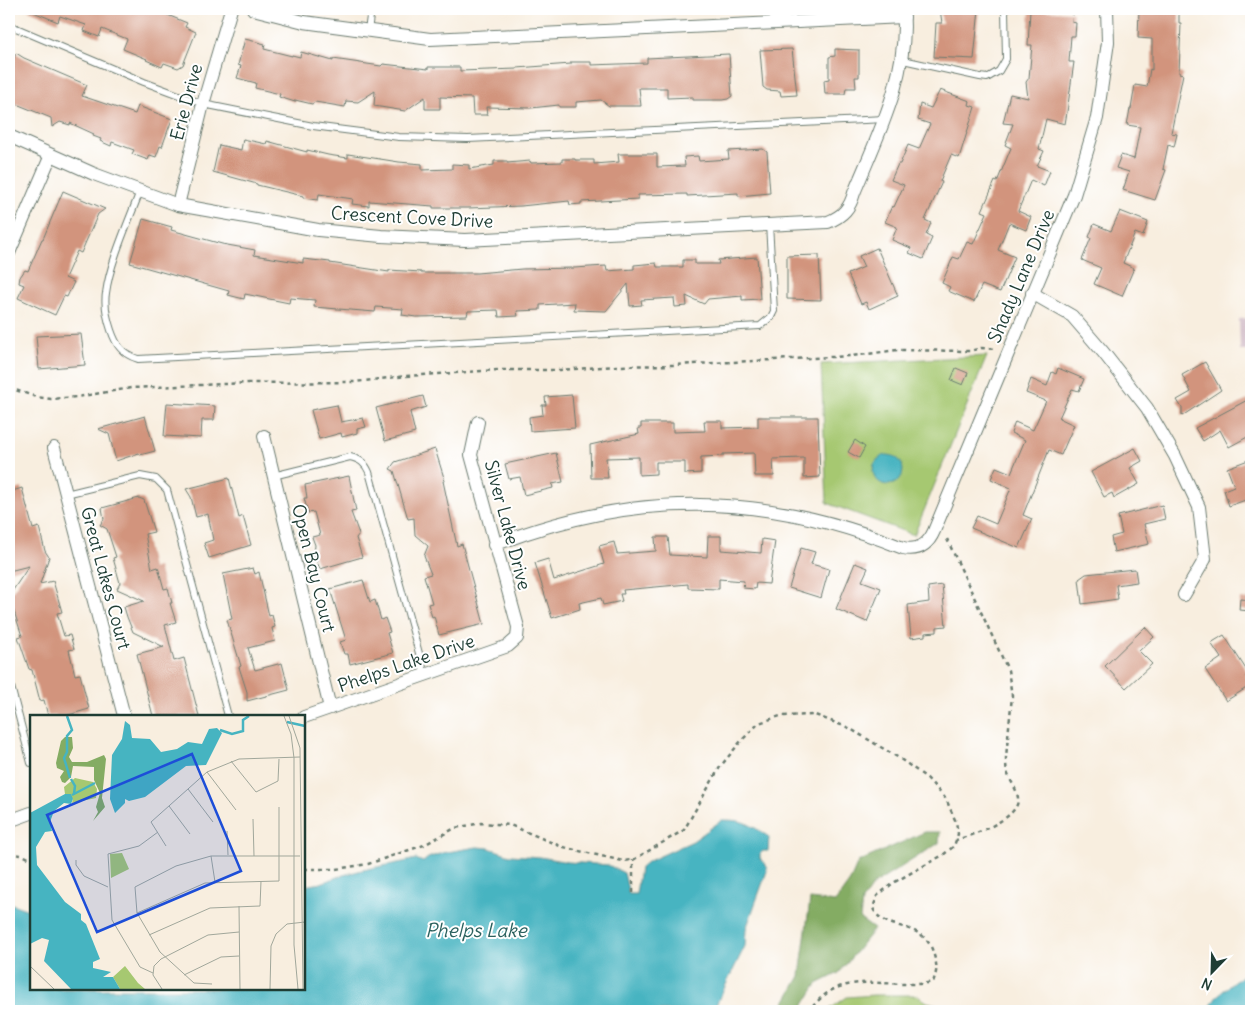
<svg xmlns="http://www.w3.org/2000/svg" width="1260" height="1020" font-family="Delius,sans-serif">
  <rect width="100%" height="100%" fill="#fff"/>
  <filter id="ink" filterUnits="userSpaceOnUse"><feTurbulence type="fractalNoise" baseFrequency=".02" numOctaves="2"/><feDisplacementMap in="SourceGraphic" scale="10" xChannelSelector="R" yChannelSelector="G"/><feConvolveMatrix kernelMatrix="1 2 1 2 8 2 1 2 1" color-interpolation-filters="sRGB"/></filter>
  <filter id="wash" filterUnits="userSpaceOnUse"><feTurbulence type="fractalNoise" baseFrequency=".0096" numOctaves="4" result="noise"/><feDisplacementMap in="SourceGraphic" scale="20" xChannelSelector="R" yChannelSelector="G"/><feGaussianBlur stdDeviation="1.12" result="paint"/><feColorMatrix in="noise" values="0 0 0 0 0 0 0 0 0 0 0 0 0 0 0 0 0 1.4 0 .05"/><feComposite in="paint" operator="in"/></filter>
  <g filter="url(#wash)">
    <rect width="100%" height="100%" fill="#f8eedf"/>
    <polygon fill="#d2bdc8" points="1251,318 1251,351 1240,351 1239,319"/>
    <g fill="#a6c871" stroke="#628252">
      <polygon points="987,356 914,535 827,503 821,364"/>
      <polygon points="874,995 917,995 927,1002 961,1011 827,1011 847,997"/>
    </g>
    <polygon fill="#84ac63" stroke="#52744c" points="925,832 940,832 939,843 873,885 862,901 860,919 874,929 839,973 817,984 800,1011 780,1011 800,976 810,899 835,902 850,881 858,862"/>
    <g fill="#46b4c1" stroke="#32787a">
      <circle cx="888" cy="470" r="15"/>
      <path d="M722 820C746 820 749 824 769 837L768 851H763L760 854V858L766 865 767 871 746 929 745 946 713 1011H9V903L31 911V989H304V886L321 883 340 876 362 870 403 862 416 859 423 862 428 858 442 853 477 847 489 848 510 855 540 857 568 862 608 865 624 873 629 894H636L640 868 647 862 693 841Z"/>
      <polygon points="1251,968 1251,1011 1208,1011 1217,996"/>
    </g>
    <g id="blocks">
      <g fill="#d2947d">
        <polygon points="26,9 153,9 187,23 185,27 196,32 183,65 178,68 164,63 162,67 146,60 147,59 123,49 127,39 102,29 99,37 84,31 86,25 60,16 58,22"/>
        <polygon points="940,9 979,9 974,59 934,57 936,23 942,23"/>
        <polygon points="1139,9 1179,9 1179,23 1181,23 1179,73 1183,74 1171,133 1177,134 1174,147 1168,145 1163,169 1166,170 1155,200 1123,190 1129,172 1116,168 1121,155 1134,159 1140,127 1127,125 1130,109 1131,109 1135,85 1147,87 1150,69 1152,70 1152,39 1138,38"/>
        <polygon points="1030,10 1073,12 1072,22 1076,23 1075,36 1071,36 1069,62 1074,62 1067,112 1065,124 1046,119 1039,149 1044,151 1037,166 1050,171 1044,186 1031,180 1018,211 1031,217 1026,230 1009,223 998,250 1015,257 1000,292 982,285 974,302 948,291 950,287 942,283 953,257 959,259 967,242 973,244 987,213 982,211 995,181 997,182 1011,148 1005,145 1013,124 1003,123 1010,94 1028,98 1026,82 1029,78 1032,45 1028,45"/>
        <polygon points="245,39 265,44 264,49 292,56 292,55 300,57 301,52 333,61 333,59 381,66 383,64 428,69 428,67 460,67 460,71 517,69 517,68 571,64 571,62 591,62 591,65 647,63 647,58 729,54 732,96 728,99 722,100 693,100 693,97 667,98 667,88 639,88 641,106 609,106 601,100 576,102 576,107 559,107 559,105 531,108 486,107 487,115 473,115 472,98 440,97 440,109 425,109 425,97 405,111 374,106 375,91 358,102 346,101 345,107 315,102 312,104 295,100 295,102 279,97 280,94 255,88 256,83 237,78 241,66 238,65"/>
        <polygon points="792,49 797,95 781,96 780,91 767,90 763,87 760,50"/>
        <polygon points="835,49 859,50 859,77 855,77 856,88 846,88 845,94 825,94 824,80 829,79 829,57 835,56"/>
        <polygon points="16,53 24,58 87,85 82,96 135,114 138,106 172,119 162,147 160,146 156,157 150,155 148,160 132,154 134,150 112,142 111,146 100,141 101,139 93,136 94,134 70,123 70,125 60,122 52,127 51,118 9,101 9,71"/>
        <polygon points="940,90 970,101 969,105 975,107 959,158 951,155 940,181 942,182 925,220 931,223 926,235 932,238 923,259 909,253 911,248 892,240 897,227 885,222 892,206 894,207 904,185 891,180 898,164 900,164 908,145 919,149 930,124 918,120 920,104 931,108"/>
        <polygon points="243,139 266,144 267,141 307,152 307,150 328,155 348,158 348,154 399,162 422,164 422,170 452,169 452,164 469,165 469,169 494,165 494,161 507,161 507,163 530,161 531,163 562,162 562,159 575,159 575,160 594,160 594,164 619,162 618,154 657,154 657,167 685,166 684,157 698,156 699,161 729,159 728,151 763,149 767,152 770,193 738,196 738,193 687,196 687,194 638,195 638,199 581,202 581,204 570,205 569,201 521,206 468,208 433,208 433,206 369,201 369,206 352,204 353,199 319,194 318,200 303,198 303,196 257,185 257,184 213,172 219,145 241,150"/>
        <polygon points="63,191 105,209 98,214 81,253 77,251 65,278 74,282 67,297 64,296 55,315 18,298 24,285 19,283 20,277 25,270 28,271 42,239 43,239"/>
        <polygon points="1120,211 1148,222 1143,236 1135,233 1123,263 1134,268 1122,296 1094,284 1101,268 1082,260 1091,238 1089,237 1094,224 1111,231"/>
        <polygon points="143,219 172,227 171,230 222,244 255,250 254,255 303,263 303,259 330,262 330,263 389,272 389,270 421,272 421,273 477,273 522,269 574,268 606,266 607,271 634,269 634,265 656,263 657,267 683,267 683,260 695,260 695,264 719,264 718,260 757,257 760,299 742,300 742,296 708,299 704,304 686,296 687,306 675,307 674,298 641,300 642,305 630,306 628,284 606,311 574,310 575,303 540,305 540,310 517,311 518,316 499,317 498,310 468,311 467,316 416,317 402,315 403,309 376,307 375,312 314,307 315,300 290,298 289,303 245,294 244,299 228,295 229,291 130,263"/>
        <polygon points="877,248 898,296 869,309 866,302 861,304 848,274 864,267 859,256"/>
        <polygon points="819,255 821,300 787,299 787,256"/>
        <polygon points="81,334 85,365 39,369 36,336"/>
        <polygon points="1205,362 1221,390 1182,416 1182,408 1177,400 1191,392 1182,375"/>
        <polygon points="956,368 968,373 963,385 951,380"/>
        <polygon points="1058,368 1084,379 1079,391 1072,389 1059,418 1074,425 1061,455 1049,450 1023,515 1032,519 1019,548 971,528 977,516 996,524 1011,488 991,479 996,467 1011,473 1025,440 1011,433 1015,422 1033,430 1046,401 1026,393 1031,379 1047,386 1052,372 1056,374"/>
        <polygon points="572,395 575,428 530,431 529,417 543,415 542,405 546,405 545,397"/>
        <polygon points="423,396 426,407 410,412 415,433 385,441 376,408"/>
        <polygon points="1251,398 1251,435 1229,447 1220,430 1203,441 1195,428"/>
        <polygon points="167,403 215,406 214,420 202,420 201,438 164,436"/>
        <polygon points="337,405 341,422 363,418 366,427 357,429 357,433 342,437 341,433 319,439 311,410"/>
        <polygon points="145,416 155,451 140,455 139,453 116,461 109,434 98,429"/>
        <polygon points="758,417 818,417 820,477 804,478 804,458 773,459 774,476 755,476 754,453 723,454 723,456 701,457 701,473 685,474 685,462 656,462 656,474 639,475 639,457 606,458 608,478 591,478 590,445 639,434 638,428 641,428 641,423 673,423 673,432 705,431 704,421 722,421 722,428 758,427"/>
        <polygon points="855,440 865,447 859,458 848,452"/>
        <polygon points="1135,448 1142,461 1130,468 1139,484 1114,498 1112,493 1104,497 1091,472"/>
        <polygon points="435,449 445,481 443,481 457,546 462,544 484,624 439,635 434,616 432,617 428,604 432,603 424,576 431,574 424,556 428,546 415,535 414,518 408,519 394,471 390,469 395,462"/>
        <polygon points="556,453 563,482 552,484 553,488 524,495 520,477 509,479 505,464"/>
        <polygon points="1251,459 1251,498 1229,506 1224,490 1234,486 1227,468"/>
        <polygon points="349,476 356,511 351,512 359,534 356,538 362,557 320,569 314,555 315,545 312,537 320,535 314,512 308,513 304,498 307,498 305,485"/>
        <polygon points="229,478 239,518 243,516 251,545 209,558 204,543 213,540 208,514 196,517 191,497 186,489"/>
        <polygon points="22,488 33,529 39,527 45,551 49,557 40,584 53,581 62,612 57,613 64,636 70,635 74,649 69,650 75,675 80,674 89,709 65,716 48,716 44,700 40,701 32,670 29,669 18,637 22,636 9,596 29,566 9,571 9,492"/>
        <polygon points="139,498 144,500 154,532 145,534 152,569 158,567 164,589 168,588 172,603 170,603 176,622 165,625 174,661 184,658 199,716 153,716 137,654 164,647 133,632 127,617 124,607 144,601 117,589 120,583 113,558 116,557 107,529 100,525 104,519 102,508"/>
        <polygon points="1162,505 1165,519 1144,524 1149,544 1114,552 1111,537 1122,534 1118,516"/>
        <polygon points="708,536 721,536 721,550 761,553 762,539 775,541 769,584 756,583 755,589 743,588 744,581 719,579 719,589 688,588 688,584 623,590 624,594 620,594 622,601 603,605 601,598 579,603 580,609 552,618 535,563 548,559 554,580 604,564 599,546 614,542 617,554 656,551 655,537 668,537 670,555 707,557"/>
        <polygon points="801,548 815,552 811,564 829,569 821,598 789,588"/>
        <polygon points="855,563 868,568 862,581 881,588 867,622 836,609"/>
        <polygon points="253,568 255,574 259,572 269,616 272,615 275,627 272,628 275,641 248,648 255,670 282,663 289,690 247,701 247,692 239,667 241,666 227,620 232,619 223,574"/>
        <polygon points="1135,569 1137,582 1116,585 1118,599 1082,604 1079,579 1086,574"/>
        <polygon points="363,580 370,602 375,600 381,620 385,618 390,632 387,633 393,653 350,664 348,654 344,654 340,642 346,640 330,589"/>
        <polygon points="942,585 946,626 937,627 937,632 925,633 925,636 911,638 908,605 929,602 928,587"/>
        <polygon points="1240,599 1251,600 1251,611 1239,610"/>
        <polygon points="1145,627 1154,637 1139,651 1152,664 1126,688 1105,666"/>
        <polygon points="1224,635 1249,674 1246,676 1251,683 1251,685 1226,701 1205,669 1221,658 1211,643"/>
      </g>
    </g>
  </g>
  <g filter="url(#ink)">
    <use href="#blocks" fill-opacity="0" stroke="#6b7b70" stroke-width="1"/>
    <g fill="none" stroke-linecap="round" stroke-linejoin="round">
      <defs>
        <g id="service">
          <polyline points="9,25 144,82 203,104 313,126 399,137 468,139 885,119"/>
          <polyline points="368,31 371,9"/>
          <polyline points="903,60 980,77 987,78 999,71 1006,59 1005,9"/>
          <path d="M140 191C129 221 110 262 106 293 104 305 107 318 111 330 116 345 122 354 138 359L760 326 771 317 774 311 769 224"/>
          <path d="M273 476 350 457C360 459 365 463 369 472L425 675"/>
          <polyline points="66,494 140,476 156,479 167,490 228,716"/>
          <polyline points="9,679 31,763"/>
        </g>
        <g id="minor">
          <polyline points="253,9 304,22 430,39 904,17"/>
          <path d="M9 136 94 174 178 205 318 230 381 236 465 240 828 222C843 216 850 208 854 193 878 135 910 73 903 9"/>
          <polyline points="178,205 203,104 231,9"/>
          <polyline points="9,253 51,155"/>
          <polyline points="1032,293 1072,316 1103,352 1147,408 1175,456 1199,507 1205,559 1184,595"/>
          <polyline points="264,436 330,708"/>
          <polyline points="54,448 124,716"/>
          <path d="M494 545C634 490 765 492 903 548 918 551 928 545 934 531L1074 195 1097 118 1108 42 1107 9"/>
          <polyline points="304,717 508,646 517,638 518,627 471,455 478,422"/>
          <polyline points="9,821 31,813"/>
        </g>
      </defs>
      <use href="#service" stroke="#6b7b70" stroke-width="8"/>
      <use href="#minor" stroke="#6b7b70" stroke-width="14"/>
      <g stroke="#6b7b70" stroke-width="2.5" stroke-dasharray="4 4" stroke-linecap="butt">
        <polyline points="9,388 37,397 51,399 77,397 131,388 248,383 355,382 406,376 499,370 560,370 616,366 674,365 851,356 898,350 970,351 981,348 995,349"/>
        <path d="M947 539 1008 670 1012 696 1006 757C1006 762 1006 767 1007 772 1010 781 1017 789 1018 798 1020 819 972 835 956 840"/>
        <polyline points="9,854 22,855 31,859"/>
        <path d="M304 869H336L368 864 424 845 455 828 481 823 510 825 560 846 575 850 623 861 633 860 684 830 720 767 741 741 759 723 780 716 815 715 849 728 899 758 927 778 946 799 956 822 958 834 954 846 943 855 893 883 877 896 873 908C884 934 922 918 933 952 937 965 938 969 933 982 900 989 863 975 832 990 824 994 817 1002 811 1008L810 1011"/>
        <polyline points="633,893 633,860"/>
      </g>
      <use href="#service" stroke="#fff" stroke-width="6"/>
      <use href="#minor" stroke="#fff" stroke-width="12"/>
    </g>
  </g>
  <g text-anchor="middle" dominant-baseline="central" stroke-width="4" stroke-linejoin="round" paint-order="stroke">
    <g font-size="18" fill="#1f3d34" stroke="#fff">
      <text transform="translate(186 102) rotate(-75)">Erie Drive</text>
      <text transform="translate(412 217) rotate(3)">Crescent Cove Drive</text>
      <text transform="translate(1021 276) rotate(-67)">Shady Lane Drive</text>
      <text transform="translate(508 525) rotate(75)">Silver Lake Drive</text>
      <text transform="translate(314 568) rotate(76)">Open Bay Court</text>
      <text transform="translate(106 578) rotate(75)">Great Lakes Court</text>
      <text transform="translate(406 663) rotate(-19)">Phelps Lake Drive</text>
    </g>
    <g font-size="19" font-style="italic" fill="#2b615e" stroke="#fff">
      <text x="476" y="930">Phelps Lake</text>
    </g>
  </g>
  <g transform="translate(30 715)">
    <rect width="275" height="275" fill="#f8eedf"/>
    <path d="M45 63 63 67 67 74 66 83 42 88 43 84 35 79 34 72ZM92 138 99 154 81 163 80 139ZM95 251 108 268 115 274H90L83 262Z" fill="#a6c871"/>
    <path d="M35 22H42L43 33 39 42 42 47H57L74 40 76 44 72 83 75 92 63 106 68 97 66 92 70 78 64 65V52L43 51 41 62 35 68 32 67 30 62 34 56 27 53 26 48 31 26Z" fill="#84ac63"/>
    <path d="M95 6 100 10 102 23 120 24 131 37 147 34 158 27 172 29 179 14 187 13 192 18 176 50 156 51 115 82 99 86 95 84V88L85 98 80 84 82 40 92 24ZM35 79H41L43 84 41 89 34 88 24 96 20 107 22 116 15 117 6 132 7 150 35 187 51 199V205L56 209 70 244 63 247V253L81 257 73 262H83L90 274H41L14 246 19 225 12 223 0 229V98Z" fill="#46b4c1"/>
    <path fill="none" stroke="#46b4c1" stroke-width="2.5" d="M37 1 42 15 37 21V37L34 43 40 63M257 7 275 11M190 15 202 19 213 16V5L219 1M41 64 45 71 44 79M42 80 65 68"/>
    <path fill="none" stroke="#a1a79b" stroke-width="1" d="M254 1 261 19 264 43V230L268 274M259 1 270 33 273 274M201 46 226 77 248 66 249 44M177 57 206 95M158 74 183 107M139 91 160 119M223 104 224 141M197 116 198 140M136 131 121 107 177 57 209 44 270 42M181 141 185 167M46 145V150L54 161 78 172M209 191 210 274M107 198 175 168 249 166V92M119 220 180 193 230 191 231 166M0 251 24 274M123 258 110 252 82 205 78 139 109 131 128 117M154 260 191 242 209 241M182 269 164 268 130 237 107 198 105 172 146 151 181 141H270M132 274 123 260 124 251 131 244 178 220 209 217M240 274 241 231 246 219 257 209 275 207"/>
    <path fill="#1d4ed8" fill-opacity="0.15" stroke="#1d4ed8" stroke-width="2.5" d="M162 39 211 156 67 217 17 100Z"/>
    <rect width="275" height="275" fill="none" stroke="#1f3d34" stroke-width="2.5"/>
  </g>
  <rect width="1260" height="1020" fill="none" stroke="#fff" stroke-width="30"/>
  <g transform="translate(1212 972) rotate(203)" stroke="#ffffff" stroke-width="4" paint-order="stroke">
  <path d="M0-4L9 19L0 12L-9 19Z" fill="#1f3d34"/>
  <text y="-8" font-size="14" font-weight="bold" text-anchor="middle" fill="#1f3d34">N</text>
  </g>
</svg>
